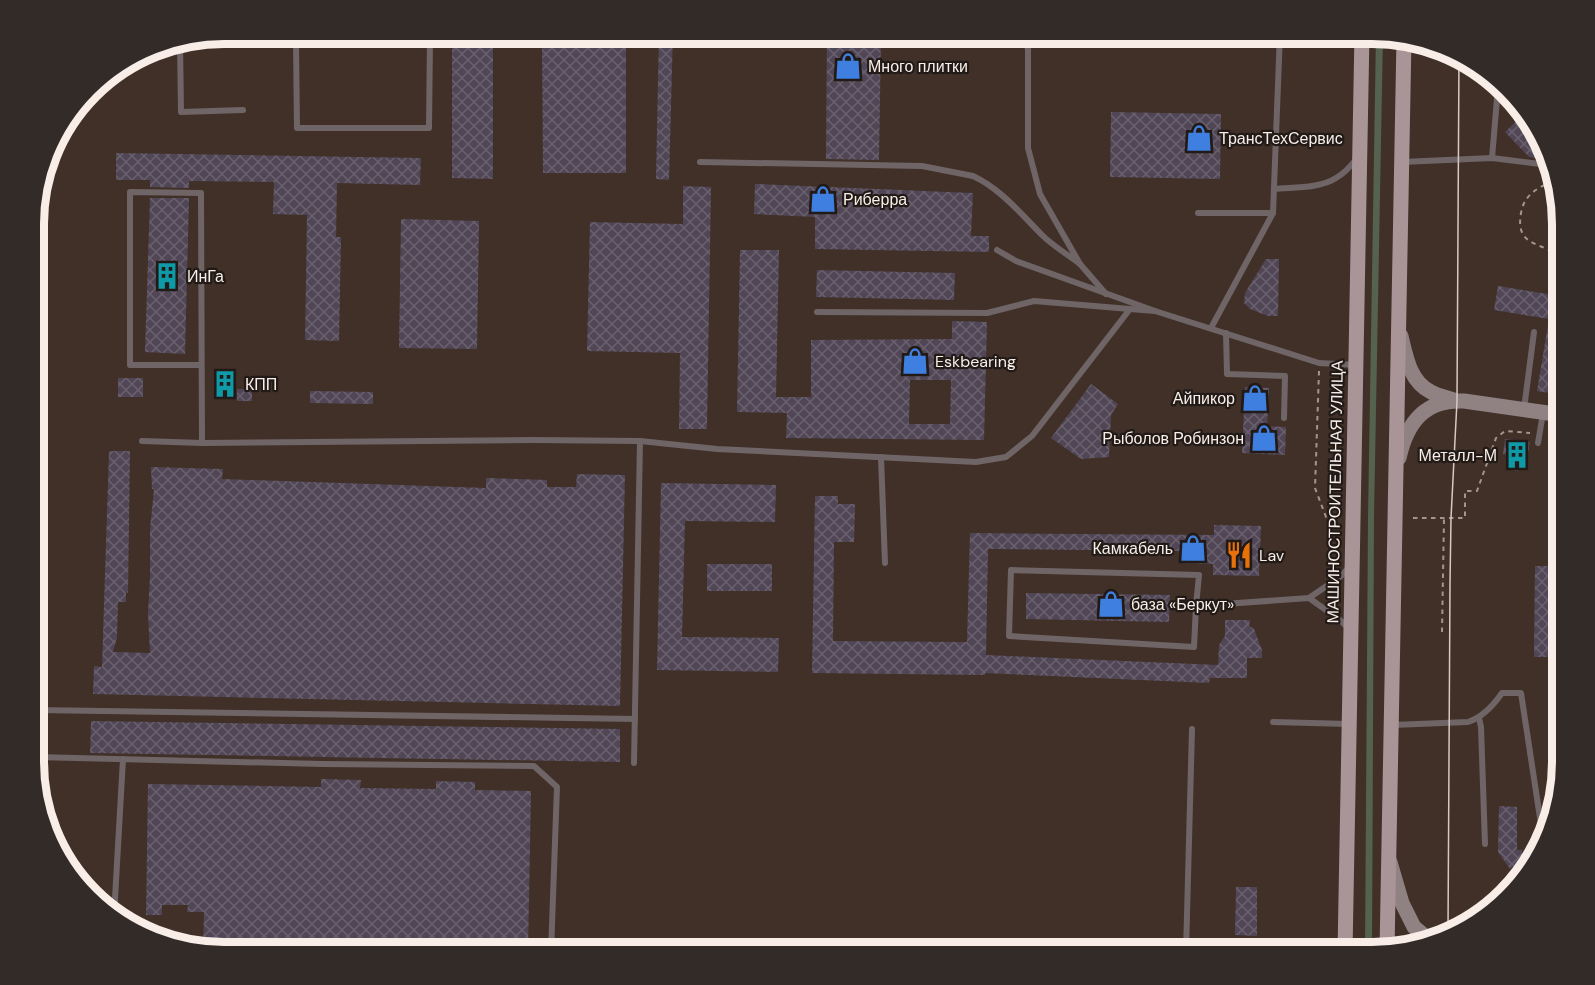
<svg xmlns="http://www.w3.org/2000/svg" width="1595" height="985" font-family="'DM Sans',sans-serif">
  <defs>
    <pattern id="building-cross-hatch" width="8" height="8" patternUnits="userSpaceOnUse" patternTransform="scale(1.5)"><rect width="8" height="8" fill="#504656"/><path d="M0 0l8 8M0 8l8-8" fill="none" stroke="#6a616e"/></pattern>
  </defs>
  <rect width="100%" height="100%" fill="#403028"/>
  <polygon fill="#55624d" points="1376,34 1383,35 1374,517 1372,952 1365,952 1368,517"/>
  <g fill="url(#building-cross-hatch)" fill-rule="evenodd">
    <polygon points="452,33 493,33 493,179 452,178"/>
    <polygon points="558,33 626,33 626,173 543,173 542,43 558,43"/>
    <polygon points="659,33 673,33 669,180 656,179"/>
    <polygon points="827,33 881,33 879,160 826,159"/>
    <polygon points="1111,112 1221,114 1220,179 1110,177"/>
    <polygon points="1524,114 1536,128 1543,151 1536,158 1529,157 1505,132"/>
    <polygon points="116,153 421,158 420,185 337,183 336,237 341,237 339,341 305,340 307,215 273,214 274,182 189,181 189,188 150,187 150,180 116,180"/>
    <polygon points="755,184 973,193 971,236 989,236 989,252 815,249 815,217 754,214"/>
    <polygon points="683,186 711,187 707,429 679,429 680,353 587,351 590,222 683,224"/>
    <polygon points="150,198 189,198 185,354 145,352"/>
    <polygon points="401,219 479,221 477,349 399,348"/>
    <path d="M740 250H779L776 397H811V340L952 339V321L987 322 984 440 786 438 787 413 737 412ZM910 380H951L950 424H909Z"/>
    <polygon points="1266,259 1279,259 1278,316 1268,316 1250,309 1244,303 1245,293"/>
    <polygon points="817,270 955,273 954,300 816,297"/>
    <polygon points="1498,286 1560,296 1559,303 1562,303 1562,395 1537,391 1549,319 1494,310"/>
    <polygon points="216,374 234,374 235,394 216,394"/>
    <rect x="118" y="378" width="25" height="19"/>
    <polygon points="1091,384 1118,404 1111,415 1109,457 1081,459 1051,438"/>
    <polygon points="1245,387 1269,388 1267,426 1286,427 1285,455 1242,453"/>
    <rect x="237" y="389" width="15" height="12"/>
    <polygon points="310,391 373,392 373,404 310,403"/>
    <polygon points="1505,439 1530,442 1527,458 1518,471 1507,469 1509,455 1503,454"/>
    <polygon points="109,451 130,451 128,593 126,592 126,602 118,602 117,637 113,652 150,653 148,614 150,576 150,529 154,489 152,489 151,467 223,469 222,479 486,488 486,478 547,480 547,487 576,487 577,474 625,475 620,706 93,694 94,666 102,667"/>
    <polygon points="661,483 776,485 775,522 685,521 682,637 779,638 778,672 657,670"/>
    <polygon points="815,496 838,496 838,504 855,504 854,542 834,542 833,641 967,642 970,533 1214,535 1214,525 1261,526 1259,576 1213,575 1213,564 1179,563 1179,551 988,549 986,655 1218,665 1219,645 1225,636 1225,620 1250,620 1249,626 1254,629 1262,650 1262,658 1247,658 1247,678 1210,678 1209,683 985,673 985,675 812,673"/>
    <rect x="707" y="564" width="65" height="27"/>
    <polygon points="1535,566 1562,566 1562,657 1534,657"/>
    <polygon points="1026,593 1170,595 1169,622 1026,619"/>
    <polygon points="91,721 620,729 620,762 90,753"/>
    <polygon points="321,779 361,780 360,788 436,789 436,781 475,782 475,790 531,791 528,952 223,952 203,949 204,912 187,912 188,905 162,905 162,915 146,915 148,784 321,787"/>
    <polygon points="1499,806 1517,807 1517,850 1522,850 1522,860 1510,869 1498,852"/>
    <polygon points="1236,887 1257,887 1257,936 1235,935"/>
  </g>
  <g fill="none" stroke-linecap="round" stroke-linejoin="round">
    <g stroke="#a3958f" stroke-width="2" stroke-dasharray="4.5 4.5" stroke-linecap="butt">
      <path d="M1553 181C1537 188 1524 195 1521 213 1514 252 1550 239 1562 263"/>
      <polyline points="1319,371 1315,488 1326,517 1338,517"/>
      <polyline points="1413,518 1465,518 1465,491 1477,491 1496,438 1505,431 1530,433"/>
      <polyline points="1442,632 1444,518"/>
    </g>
    <g stroke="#6f6567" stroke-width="6">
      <polyline points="1023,33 1028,49 1028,148 1040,194 1080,264 1106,294"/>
      <polyline points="430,38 321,38 296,42 297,128 429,128 430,38 431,33"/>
      <polyline points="180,42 181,112 243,110"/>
      <polyline points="1492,158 1498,87"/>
      <path d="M700 162 922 166 973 176C1001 189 1021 214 1042 235 1053 246 1067 254 1080 264"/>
      <polyline points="1402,162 1492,158 1548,165"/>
      <path d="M1274 189C1293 187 1319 189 1336 178 1345 173 1351 166 1357 158"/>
      <polyline points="1198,213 1273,213"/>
      <polyline points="997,250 1016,261 1155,311 1319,363 1355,365"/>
      <polyline points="817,312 987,313 1034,301 1130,309"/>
      <polyline points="1211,328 1273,213 1280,33"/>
      <polyline points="1226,333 1227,374 1285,376 1284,418"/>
      <polyline points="201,365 130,365 130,192 201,193 202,443"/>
      <polyline points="1524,409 1534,332"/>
      <polyline points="142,441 202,443 532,440 640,441 717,449 976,462 1006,457 1032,436 1130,309 1155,311"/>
      <polyline points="1538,443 1543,413"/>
      <polyline points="881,457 885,563"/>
      <polyline points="1309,598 1340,620 1349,629"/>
      <polyline points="1196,606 1199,575 1011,570 1009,636 1194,647 1196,606 1309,598 1341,576 1350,566"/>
      <polyline points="35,710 635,719"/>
      <polyline points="1479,718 1481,727 1485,844"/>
      <polyline points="1273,722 1349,724"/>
      <path d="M1392 725 1468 722C1483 717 1493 706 1502 693H1521L1542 831"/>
      <polyline points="35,757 322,764 534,766 557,787 551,952"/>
      <polyline points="634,763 640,441"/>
      <polyline points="114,916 123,759"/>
      <polyline points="1186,952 1192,729"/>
    </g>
    <g stroke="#908183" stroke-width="15">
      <path d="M1401 336C1406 357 1410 382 1431 392 1438 396 1446 397 1454 400"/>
      <path d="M1399 458C1407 422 1425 399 1464 401L1562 415"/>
      <polyline points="1390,862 1402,903 1414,927 1427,938"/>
    </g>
    <g stroke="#a99598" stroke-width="15">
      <polyline points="1387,951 1404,38"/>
      <polyline points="1345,952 1362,33"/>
    </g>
    <polyline stroke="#d6cac4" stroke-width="1.5" points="1448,932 1450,584 1451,518 1457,401 1459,56"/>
  </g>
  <defs>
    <symbol id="shop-bare" viewBox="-9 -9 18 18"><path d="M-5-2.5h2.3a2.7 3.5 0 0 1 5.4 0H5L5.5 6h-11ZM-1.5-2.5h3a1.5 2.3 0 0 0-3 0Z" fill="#3f7fe0" stroke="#211a16" stroke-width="2.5" paint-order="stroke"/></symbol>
    <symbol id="building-bare" viewBox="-9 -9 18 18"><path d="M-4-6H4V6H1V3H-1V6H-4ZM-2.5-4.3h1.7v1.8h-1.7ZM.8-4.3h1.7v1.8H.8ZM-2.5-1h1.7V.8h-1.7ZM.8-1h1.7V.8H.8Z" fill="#0f9aa8" stroke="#211a16" stroke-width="2.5" paint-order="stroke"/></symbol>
    <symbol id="restaurant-bare" viewBox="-9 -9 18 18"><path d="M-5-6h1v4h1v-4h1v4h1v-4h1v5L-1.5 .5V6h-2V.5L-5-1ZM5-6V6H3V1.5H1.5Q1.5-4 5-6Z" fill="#e8710a" stroke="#211a16" stroke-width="2.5" paint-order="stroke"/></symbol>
  </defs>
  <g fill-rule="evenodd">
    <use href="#shop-bare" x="829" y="47" width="38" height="38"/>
    <use href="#shop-bare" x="1180" y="119" width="38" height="38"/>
    <use href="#shop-bare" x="804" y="180" width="38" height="38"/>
    <use href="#building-bare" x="148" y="257" width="38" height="38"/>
    <use href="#shop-bare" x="896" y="342" width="38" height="38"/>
    <use href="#building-bare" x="206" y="365" width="38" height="38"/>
    <use href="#shop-bare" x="1236" y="379" width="38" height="38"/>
    <use href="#shop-bare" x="1245" y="419" width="38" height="38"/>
    <use href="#building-bare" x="1498" y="436" width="38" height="38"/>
    <use href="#shop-bare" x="1174" y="529" width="38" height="38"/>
    <use href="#restaurant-bare" x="1220" y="536" width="38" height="38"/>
    <use href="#shop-bare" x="1092" y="585" width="38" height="38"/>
  </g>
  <g text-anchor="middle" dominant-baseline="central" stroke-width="4.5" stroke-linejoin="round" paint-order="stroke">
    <g font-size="16" fill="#f8ede7" stroke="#211a16" text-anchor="start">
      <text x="868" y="66">Много плитки</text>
      <text x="1219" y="138">ТрансТехСервис</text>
      <text x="843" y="199">Риберра</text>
      <text x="187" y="276">ИнГа</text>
      <text x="935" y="361">Eskbearing</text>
      <text x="245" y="384">КПП</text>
      <text x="1235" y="398" text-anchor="end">Айпикор</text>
      <text x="1244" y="438" text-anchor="end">Рыболов Робинзон</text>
      <text x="1497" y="455" text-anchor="end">Металл-М</text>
      <text x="1173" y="548" text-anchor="end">Камкабель</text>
      <text x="1259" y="555">Lav</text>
      <text x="1131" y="604">база «Беркут»</text>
    </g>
    <g font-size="16" fill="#f8ede7" stroke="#211a16">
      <text transform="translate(1335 492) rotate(-89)">МАШИНОСТРОИТЕЛЬНАЯ УЛИЦА</text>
    </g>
  </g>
  <path d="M0 0H1595V985H0ZM224 44H1372A180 180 0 0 1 1552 224V762A180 180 0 0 1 1372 942H224A180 180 0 0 1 44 762V224A180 180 0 0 1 224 44Z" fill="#322b27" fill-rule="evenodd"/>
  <path fill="none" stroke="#f8ede7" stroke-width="8" d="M224 44H1372A180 180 0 0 1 1552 224V762A180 180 0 0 1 1372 942H224A180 180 0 0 1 44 762V224A180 180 0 0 1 224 44Z"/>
</svg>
